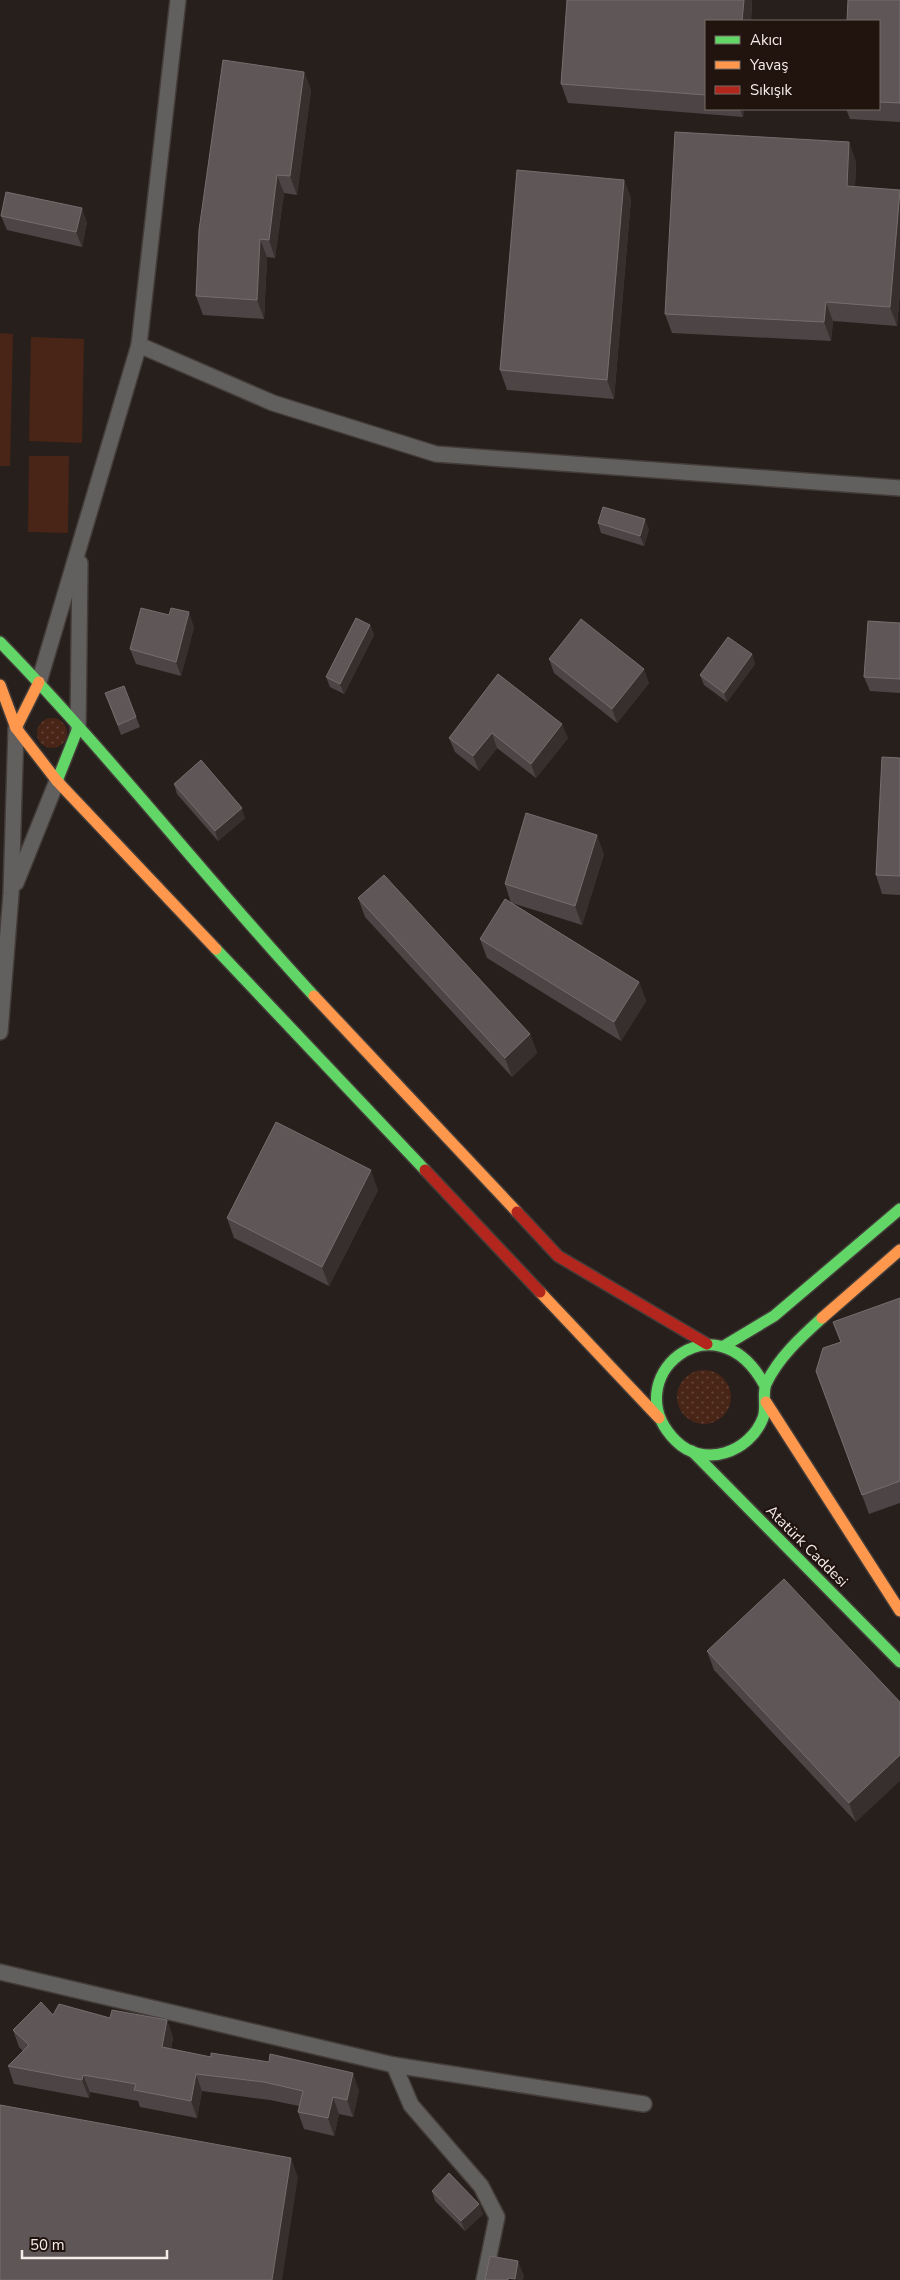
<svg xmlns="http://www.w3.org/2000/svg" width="900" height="2280" font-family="'Nunito Sans',sans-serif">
  <defs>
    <pattern id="grass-dots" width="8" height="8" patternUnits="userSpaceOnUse" patternTransform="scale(1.25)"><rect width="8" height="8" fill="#492517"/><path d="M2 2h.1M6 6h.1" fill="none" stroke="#644539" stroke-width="1.8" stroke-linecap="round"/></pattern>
  </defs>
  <rect width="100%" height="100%" fill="#271f1c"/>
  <g fill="url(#grass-dots)">
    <circle cx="52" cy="733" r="15"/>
    <circle cx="704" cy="1397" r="27"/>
  </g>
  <g fill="#492517">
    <polygon points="0,333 13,334 10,466 0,466"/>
    <polygon points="31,337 84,339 82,443 29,441"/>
    <polygon points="29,456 69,456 68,533 28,532"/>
  </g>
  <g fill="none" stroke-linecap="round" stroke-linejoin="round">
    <defs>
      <g id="street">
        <polyline points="139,345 273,403 436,454 900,488"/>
        <polyline points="39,682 139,345 178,0"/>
        <polyline points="78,728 80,563"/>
        <polyline points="16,883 57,781"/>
        <polyline points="0,1032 11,894 16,728"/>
        <polyline points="0,1972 394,2065 644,2104"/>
        <polyline points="394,2065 411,2105 481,2186 497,2217 484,2280"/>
      </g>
      <g id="fast">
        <path d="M0 642C110 755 207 880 314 996"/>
        <polyline points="57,781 78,728"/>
        <polyline points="216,949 425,1170"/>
        <polyline points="724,1346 774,1316 900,1209"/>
        <path d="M765 1386C715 1292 614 1380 676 1441 704 1469 750 1452 763 1418 767 1407 762 1394 766 1384 778 1358 801 1337 822 1318"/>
        <polyline points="692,1451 900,1662"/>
      </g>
      <g id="slow">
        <polyline points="0,685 16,728 57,781 216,949"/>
        <polyline points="16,728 39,682"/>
        <polyline points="314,996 517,1212"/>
        <polyline points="540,1292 659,1418"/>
        <polyline points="822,1318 900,1250"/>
        <polyline points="766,1402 900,1611"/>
      </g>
      <g id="jam">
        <polyline points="425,1170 540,1292"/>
        <polyline points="517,1212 558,1256 707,1344"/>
      </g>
    </defs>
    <use href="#street" stroke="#433c39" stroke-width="18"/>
    <use href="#fast" stroke="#433c39" stroke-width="14"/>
    <use href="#slow" stroke="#433c39" stroke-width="14"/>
    <use href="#jam" stroke="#433c39" stroke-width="14"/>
    <use href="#street" stroke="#62605e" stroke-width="15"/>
    <use href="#fast" stroke="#63d668" stroke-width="11"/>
    <use href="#slow" stroke="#ff974d" stroke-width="11"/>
    <use href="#jam" stroke="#b3261e" stroke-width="11"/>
  </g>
  <g fill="#4d4545">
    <polygon points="567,0 752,0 751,21 706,21 706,109 744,109 743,117 568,103 561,84"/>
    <polygon points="900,0 900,122 850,119 846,109 879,109 879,21"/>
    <polygon points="304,72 311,90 297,195 284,193 275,258 267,257 264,319 203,315 196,296"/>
    <polygon points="856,161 855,187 900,190 900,292 897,326 833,321 831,341 672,333 665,314"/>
    <polygon points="624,180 631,199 614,399 507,390 500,370"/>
    <polygon points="1,216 87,222 82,247 7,230"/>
    <polygon points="598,523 649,529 644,546 601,533"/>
    <polygon points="169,615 194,627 181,676 136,664 130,649"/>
    <polygon points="900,623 900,693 870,691 864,677"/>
    <polygon points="370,625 374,635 344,694 330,687 326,677"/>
    <polygon points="752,654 755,664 727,702 704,685 700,675"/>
    <polygon points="549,659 649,683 617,723 554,673"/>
    <polygon points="498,674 568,738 536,778 497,748 479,771 455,752 449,738"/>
    <polygon points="109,703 136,717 140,727 121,735"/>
    <polygon points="900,758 900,895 882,894 876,875"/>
    <polygon points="174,784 245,818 218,841 177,794"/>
    <polygon points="604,854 582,925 512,903 639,982 646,1001 621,1041 487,958 480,939 511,903 505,884"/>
    <polygon points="358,898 530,1034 537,1053 512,1077 365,917"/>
    <polygon points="378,1190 329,1286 234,1238 227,1218"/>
    <polygon points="900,1298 900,1503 869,1514 816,1371 841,1342"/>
    <polygon points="707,1651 900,1702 856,1822 714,1670"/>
    <polygon points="53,2015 167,2020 173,2038 171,2049 359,2090 353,2117 339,2114 334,2136 304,2129 298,2112 299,2106 270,2100 202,2091 197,2118 140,2107 138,2101 90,2092 89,2098 14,2084 8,2066 23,2051 19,2047 13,2030"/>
    <polygon points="432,2191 479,2204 483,2214 465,2231 435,2201"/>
  </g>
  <g fill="#362f2d">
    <polygon points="744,0 752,0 751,21 742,21"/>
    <polygon points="304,72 311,90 297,195 290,176"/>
    <polygon points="740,109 744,109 743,117"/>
    <polygon points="849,142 856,161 854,205 847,186"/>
    <polygon points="277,175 284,193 275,258 269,240"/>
    <polygon points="624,180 631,199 614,399 607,380"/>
    <polygon points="900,190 900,292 897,326 890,307"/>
    <polygon points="82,208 87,222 82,247 76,232"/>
    <polygon points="260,239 267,257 264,319 257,300"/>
    <polygon points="826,302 833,321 831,341 824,322"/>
    <polygon points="645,519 649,529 644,546 640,536"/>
    <polygon points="189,612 194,627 181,676 176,662"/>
    <polygon points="370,625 374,635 344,694 340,684"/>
    <polygon points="752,654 755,664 727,702 724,693"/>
    <polygon points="644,669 649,683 617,723 612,709"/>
    <polygon points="562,724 568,738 536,778 531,764"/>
    <polygon points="492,733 497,748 479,771 473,756"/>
    <polygon points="242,808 245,818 218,841 215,831"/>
    <polygon points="597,835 604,854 582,925 575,906"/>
    <polygon points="639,982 646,1001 621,1041 614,1022"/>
    <polygon points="530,1034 537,1053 512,1077 505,1058"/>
    <polygon points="371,1170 378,1190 329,1286 322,1267"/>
    <polygon points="900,1755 900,1781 856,1822 849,1803"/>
    <polygon points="167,2020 173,2038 168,2065 162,2047"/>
    <polygon points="353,2073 359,2090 353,2117 347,2100"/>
    <polygon points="196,2074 202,2091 197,2118 191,2101"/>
    <polygon points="83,2075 90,2092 89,2098 82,2080"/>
    <polygon points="333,2097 339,2114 334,2136 328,2118"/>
    <polygon points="291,2158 298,2177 282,2280 272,2280"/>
    <polygon points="479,2204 483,2214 465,2231 461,2221"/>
    <polygon points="518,2261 524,2276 523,2280 515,2280 515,2279"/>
  </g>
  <g fill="#5f5757" stroke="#766e6e">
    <polygon points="567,0 744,0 742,21 706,21 706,95 561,84"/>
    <polygon points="848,0 900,0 900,103 879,102 879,21 847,21"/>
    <polygon points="223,60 304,72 290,176 277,175 269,240 260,239 257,300 196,296 199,230"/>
    <polygon points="675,132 849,142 847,186 900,190 890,307 826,302 824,322 665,314"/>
    <polygon points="517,170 624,180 607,380 500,370"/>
    <polygon points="6,192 82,208 76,232 1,216"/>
    <polygon points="603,507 645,519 640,536 598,523"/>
    <polygon points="141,608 169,615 171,608 189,612 176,662 130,649"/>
    <polygon points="356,618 370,625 340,684 326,677"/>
    <polygon points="581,619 644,669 612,709 549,659"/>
    <polygon points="868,621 900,623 900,679 864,677"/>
    <polygon points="728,637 752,654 724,693 700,675"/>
    <polygon points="498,674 562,724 531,764 492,733 473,756 449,738"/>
    <polygon points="124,686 136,717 118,725 105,693"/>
    <polygon points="882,757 900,758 900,876 876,875"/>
    <polygon points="201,760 242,808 215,831 174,784"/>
    <polygon points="526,813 597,835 575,906 505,884"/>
    <polygon points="384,875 530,1034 505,1058 358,898"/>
    <polygon points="505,899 639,982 614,1022 480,939"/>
    <polygon points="276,1122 371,1170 322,1267 227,1218"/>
    <polygon points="900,1298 900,1481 862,1495 816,1371 823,1348 841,1342 833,1322"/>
    <polygon points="784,1579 900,1702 900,1755 849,1803 707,1651"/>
    <polygon points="41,2002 53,2015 59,2004 110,2018 112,2010 167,2020 162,2047 211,2057 211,2053 269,2062 270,2054 353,2073 347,2100 333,2097 328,2118 298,2112 303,2091 264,2082 196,2074 191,2101 134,2090 136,2084 83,2075 82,2080 8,2066 29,2045 13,2030"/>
    <polygon points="0,2105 291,2158 272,2280 0,2280"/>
    <polygon points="449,2173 479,2204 461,2221 432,2191"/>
    <polygon points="490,2256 518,2261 515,2279 508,2278 508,2280 485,2280"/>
  </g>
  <g text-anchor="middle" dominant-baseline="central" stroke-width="4.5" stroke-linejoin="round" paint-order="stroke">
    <g font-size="15" fill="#f5ebe8" stroke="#21140f">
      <text transform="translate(807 1546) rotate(45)">Atatürk Caddesi</text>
    </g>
  </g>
  <rect x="705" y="20" width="175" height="90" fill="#21140f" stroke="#766a66"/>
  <rect x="715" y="36" width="25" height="8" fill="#63d668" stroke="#766a66"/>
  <text x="750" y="45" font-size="15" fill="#f5ebe8">Akıcı</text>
  <rect x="715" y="61" width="25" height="8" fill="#ff974d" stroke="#766a66"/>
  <text x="750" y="70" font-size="15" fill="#f5ebe8">Yavaş</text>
  <rect x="715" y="86" width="25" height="8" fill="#b3261e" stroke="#766a66"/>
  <text x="750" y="95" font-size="15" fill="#f5ebe8">Sıkışık</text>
  <path d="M22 2250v8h145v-8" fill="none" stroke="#f5ebe8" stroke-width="2.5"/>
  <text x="30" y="2250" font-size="15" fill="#f5ebe8" stroke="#21140f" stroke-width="4" paint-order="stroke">50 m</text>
</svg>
